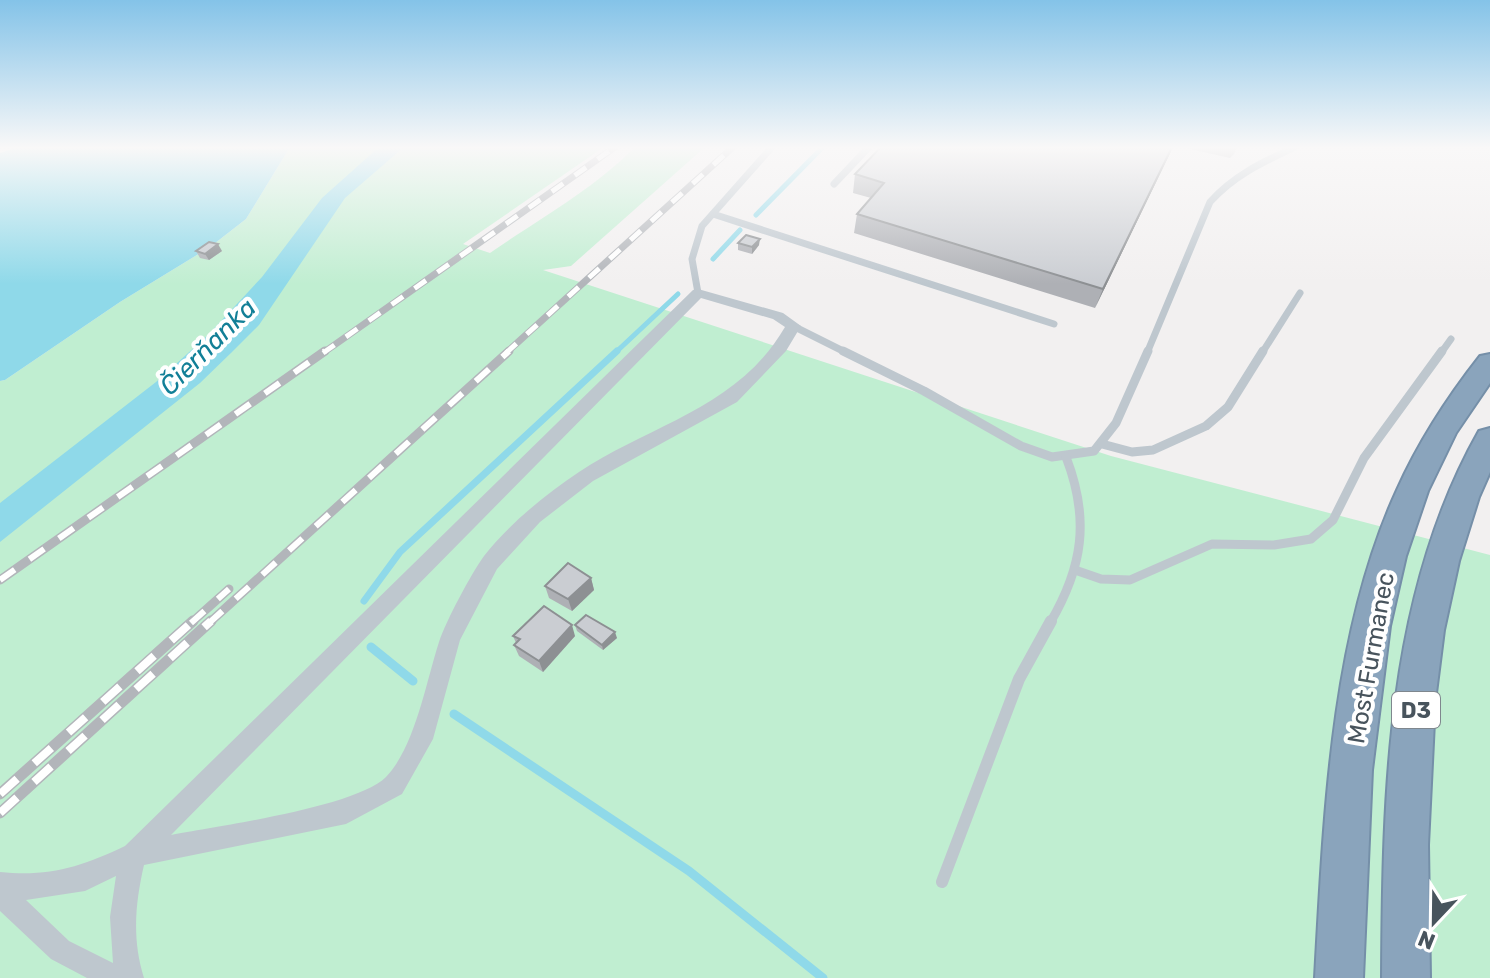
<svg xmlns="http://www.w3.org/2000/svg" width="1490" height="978" font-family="Rubik,sans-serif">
  <rect width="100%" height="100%" fill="#f2f0f0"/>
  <path fill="#c0eed1" d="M290 147H604L463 244 490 253C539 219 594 189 635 147H705L571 266 543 270 1111 456 1490 555V978H0V381L5 380 120 302 210 247 246 219Z"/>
  <g fill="#8fd9e9">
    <polygon points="18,147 290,147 246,219 210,247 120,302 5,380 0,381 0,153"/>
    <polygon points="379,147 404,147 345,198 259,325 232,352 200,383 0,542 0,503 156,382 208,335 262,277 322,198"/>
  </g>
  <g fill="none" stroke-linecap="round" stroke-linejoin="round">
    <g stroke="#8fd9e9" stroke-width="5">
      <polyline points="756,215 823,147"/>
      <polyline points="713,259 740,230"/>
      <polyline points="615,353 678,294"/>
    </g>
    <polyline stroke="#8fd9e9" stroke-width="7" points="364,601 400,552 617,351"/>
    <g stroke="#8fd9e9" stroke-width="9">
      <polyline points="371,647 413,681"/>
      <polyline points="454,714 689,871 823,978"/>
    </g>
    <defs>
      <g id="motorway">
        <path d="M1490 354V383L1456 433 1428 491 1406 556 1390 626 1372 770 1363 978H1315C1324 819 1330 636 1397 490 1419 441 1447 398 1480 356Z"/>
        <path d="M1490 428V472L1479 497 1459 561 1444 630 1435 701 1428 845 1430 978H1382C1383 795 1386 595 1479 431Z"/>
      </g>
    </defs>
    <use href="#motorway" stroke="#758fa8" stroke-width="4"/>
    <g stroke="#bec7ce" stroke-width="7">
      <polyline points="834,184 869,147"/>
      <polyline points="713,214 1054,324"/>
      <polyline points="698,293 692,259 702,226 772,147"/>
      <polyline points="793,326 847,353"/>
      <path d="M1147 353 1210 202C1234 175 1263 162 1295 147"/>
      <polyline points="1262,353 1300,293"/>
      <polyline points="1441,353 1451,339"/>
    </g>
    <g stroke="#bec7ce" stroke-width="9">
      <polyline points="843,351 924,391 1021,446 1052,457 1094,451 1116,423 1148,351"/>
      <polyline points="1102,444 1132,452 1153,450 1206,426 1228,407 1263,351"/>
      <polyline points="1075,570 1101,579 1130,580 1212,544 1274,545 1311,539 1333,520 1364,458 1442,351"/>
      <path d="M1050 623C1083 567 1090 519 1066 457"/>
    </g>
    <polyline stroke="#bec7ce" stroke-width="12" points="942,882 1019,679 1051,621"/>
    <path fill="#bec7ce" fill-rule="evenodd" d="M698 289 783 313 801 326 786 351 737 402 593 481 540 522 497 569 460 640 433 739 402 794 346 824 144 865C135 904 132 940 144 978H87L51 959 0 911V872C49 877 81 867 125 846L693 290ZM701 298 773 319 785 327C738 408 651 424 579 472 545 495 510 523 484 556 471 574 446 621 439 642 426 682 415 747 386 777 356 807 218 826 171 835ZM116 876 110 917 113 963 69 941 26 900 85 891Z"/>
    <use href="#motorway" fill="#8aa4bc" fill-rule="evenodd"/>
    <defs>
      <g id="rail-far2">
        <polyline points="323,353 615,147"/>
        <polyline points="506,353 733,147"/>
      </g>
      <g id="rail-far1">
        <polyline points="0,580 325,351"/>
        <polyline points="191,623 229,589"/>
        <polyline points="209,623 509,351"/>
      </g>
      <g id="rail">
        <polyline points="0,794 193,621"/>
        <polyline points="0,813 211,621"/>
      </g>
    </defs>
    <use href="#rail-far2" stroke="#b2b5ba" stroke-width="7"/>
    <use href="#rail-far1" stroke="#b2b5ba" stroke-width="9"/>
    <use href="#rail" stroke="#b2b5ba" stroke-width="11"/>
    <use href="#rail-far2" stroke="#fff" stroke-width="5" stroke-dasharray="14" stroke-linecap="butt"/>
    <use href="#rail-far1" stroke="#fff" stroke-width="6" stroke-dasharray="18" stroke-linecap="butt"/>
    <use href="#rail" stroke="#fff" stroke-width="8" stroke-dasharray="23" stroke-linecap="butt"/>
  </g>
  <g fill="#aeb0b5">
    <polygon points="881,147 1173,147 1095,308 854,233 857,214 871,198 853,193 855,174"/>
    <polygon points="1191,147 1237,147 1234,154 1230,158 1190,149"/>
    <polygon points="738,243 759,245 752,254 738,250"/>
    <polygon points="196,251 222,251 209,260 200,258"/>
    <polygon points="591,578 594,590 572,611 549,598 545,586"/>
    <polygon points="575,625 617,638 603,650 577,631"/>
    <polygon points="513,636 575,636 543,672 519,656 514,645 516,643"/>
  </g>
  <g fill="#8d9093">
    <polygon points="1172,147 1173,147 1095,308 1103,289"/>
    <polygon points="760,239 759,245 752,254 752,247"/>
    <polygon points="218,244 222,251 209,260 205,254"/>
    <polygon points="591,578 594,590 572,611 568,599"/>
    <polygon points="572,625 575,636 543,672 539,661"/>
    <polygon points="615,632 617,638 603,650 602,645"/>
  </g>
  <g fill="#cacdd2" stroke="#8d9093" stroke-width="2">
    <polygon points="881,147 1172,147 1103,289 857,214 884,183 855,174"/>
    <polygon points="746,235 760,239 752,247 738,243"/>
    <polygon points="209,242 218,244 205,254 196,251"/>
    <polygon points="568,563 591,578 568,599 545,586"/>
    <polygon points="544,606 572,625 539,661 514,645 520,639 513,636"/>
    <polygon points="586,615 615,632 602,645 575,625"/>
  </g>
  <linearGradient id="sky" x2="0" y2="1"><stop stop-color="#84c3e8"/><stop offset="0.52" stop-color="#f9f8f8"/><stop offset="1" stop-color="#f9f8f8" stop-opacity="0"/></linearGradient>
  <rect width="1490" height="284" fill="url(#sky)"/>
  <g text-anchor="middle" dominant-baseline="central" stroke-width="8" stroke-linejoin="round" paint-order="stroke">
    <rect fill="#fff" stroke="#7f878e" stroke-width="2" x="1392" y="692" width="48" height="36" rx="6"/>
    <g font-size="22" font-weight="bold" fill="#48545d">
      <text x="1416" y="710">D3</text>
    </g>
    <g font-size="24" fill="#48545d" stroke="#fff">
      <text transform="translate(1371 658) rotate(-80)">Most Furmanec</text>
    </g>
    <g font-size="26" font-style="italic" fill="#127f97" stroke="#fff">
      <text transform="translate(208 347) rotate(-45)">Čierňanka</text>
    </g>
  </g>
  <g transform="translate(1434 922) rotate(202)" stroke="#ffffff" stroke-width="6" paint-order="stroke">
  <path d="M0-6L14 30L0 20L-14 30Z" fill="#48545d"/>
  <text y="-12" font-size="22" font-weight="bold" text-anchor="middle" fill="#48545d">N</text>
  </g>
</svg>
